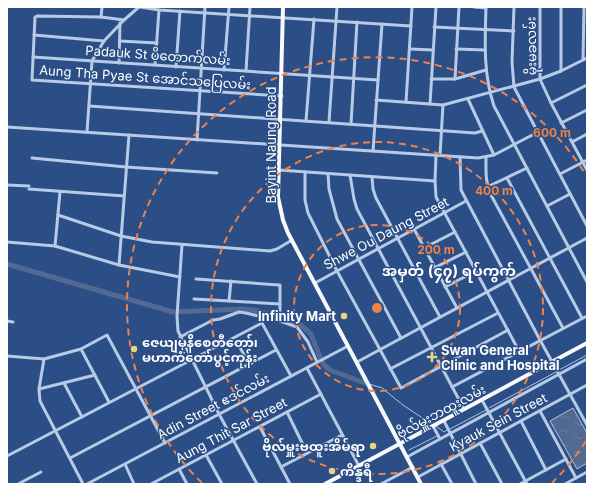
<svg xmlns="http://www.w3.org/2000/svg" width="594" height="491" font-family="Inter,'Noto Sans Myanmar',sans-serif">
  <defs>
    <pattern id="water-ripples" width="26" height="14" patternUnits="userSpaceOnUse"><rect width="26" height="14" fill="#526992"/><path d="M2 4q2-2 4 0t4 0M15 11q2-2 4 0t4 0" fill="none" stroke="#6c80a2"/></pattern>
  </defs>
  <rect width="100%" height="100%" fill="#2b4e86"/>
  <polygon fill="url(#water-ripples)" stroke="#adc5e7" points="573,408 587,433 587,463 577,469 550,421"/>
  <g fill="none" stroke-linecap="round" stroke-linejoin="round">
    <g stroke="#adc5e7" stroke-width="1">
      <polyline points="559,370 587,355"/>
      <polyline points="369,384 382,388 403,405 433,425"/>
      <polyline points="489,408 556,372"/>
      <polyline points="436,426 444,432 447,430"/>
      <polyline points="450,429 486,410"/>
      <polyline points="409,450 437,436"/>
    </g>
    <polyline stroke="#526992" stroke-width="5" points="7,264 173,312 243,309 254,310 297,322 311,334 320,357 324,365 330,370 365,383"/>
    <g stroke="#b7cbe7" stroke-width="3">
      <polyline points="140,7 159,10 411,26"/>
      <polyline points="474,7 486,8"/>
      <path d="M486 7C485 41 483 73 494 106L587 282"/>
      <polyline points="514,7 512,62 514,87 587,226"/>
      <polyline points="540,7 540,79 551,103 587,170"/>
      <polyline points="101,17 102,7"/>
      <polyline points="124,20 101,17 37,16 35,17 32,80 282,96"/>
      <polyline points="434,27 514,31"/>
      <polyline points="34,35 104,41"/>
      <polyline points="120,41 157,43"/>
      <polyline points="410,49 433,50"/>
      <polyline points="456,49 485,50"/>
      <polyline points="33,57 378,80"/>
      <polyline points="583,60 584,7"/>
      <polyline points="119,63 120,23"/>
      <polyline points="155,65 159,10"/>
      <polyline points="176,67 180,11"/>
      <polyline points="224,70 229,7"/>
      <polyline points="246,71 250,7"/>
      <polyline points="561,71 561,7"/>
      <polyline points="431,79 455,79 486,70"/>
      <polyline points="455,79 459,7"/>
      <polyline points="468,99 494,155"/>
      <polyline points="376,100 443,105 540,79 561,71 587,58"/>
      <polyline points="406,102 412,7"/>
      <polyline points="551,103 587,85"/>
      <polyline points="430,104 436,7"/>
      <polyline points="89,106 475,133 482,131"/>
      <polyline points="306,121 314,19"/>
      <polyline points="329,122 337,7"/>
      <polyline points="561,123 587,110"/>
      <polyline points="351,124 357,22"/>
      <polyline points="7,127 478,158 494,155 538,132"/>
      <polyline points="87,132 92,61 104,41 124,20 139,7"/>
      <polyline points="197,140 205,7"/>
      <polyline points="572,142 587,134"/>
      <polyline points="373,151 382,24"/>
      <polyline points="436,155 435,181 436,197 519,351"/>
      <polyline points="440,155 443,105"/>
      <polyline points="460,157 461,190 540,340 587,425"/>
      <path d="M486 157C486 171 485 182 491 195L563 328"/>
      <polyline points="32,158 126,167 217,173"/>
      <polyline points="279,170 435,181"/>
      <polyline points="305,172 305,200 308,213 337,271 401,388 508,330"/>
      <polyline points="328,174 329,189 337,219 401,338"/>
      <polyline points="560,174 587,160"/>
      <polyline points="350,175 354,199 357,209 464,409"/>
      <polyline points="372,177 373,189 376,198 440,317"/>
      <polyline points="507,178 582,318"/>
      <polyline points="7,185 29,186"/>
      <polyline points="487,187 527,168"/>
      <polyline points="29,189 124,196"/>
      <polyline points="547,206 570,194"/>
      <polyline points="58,215 121,236 152,242 270,251 277,249 292,240"/>
      <polyline points="414,229 457,308"/>
      <polyline points="7,242 55,246 119,265 180,277"/>
      <polyline points="182,245 177,316 178,331 219,414 257,484"/>
      <polyline points="55,246 60,192"/>
      <polyline points="424,248 455,232"/>
      <polyline points="119,265 129,135"/>
      <polyline points="434,268 466,252"/>
      <polyline points="196,279 279,285 280,285 280,321"/>
      <polyline points="315,283 466,201"/>
      <polyline points="445,287 476,271"/>
      <polyline points="194,299 280,304"/>
      <polyline points="229,301 231,281"/>
      <polyline points="7,321 13,322"/>
      <polyline points="180,337 213,320 220,319 239,312 246,313 280,321 297,327 308,342 317,362"/>
      <polyline points="237,342 249,364"/>
      <polyline points="81,349 109,402"/>
      <polyline points="7,356 44,359 81,349 107,335 165,443"/>
      <polyline points="44,359 39,389 40,401 83,484"/>
      <polyline points="357,362 587,238"/>
      <polyline points="307,368 359,466"/>
      <polyline points="390,369 498,313"/>
      <polyline points="64,383 82,417"/>
      <polyline points="452,387 587,316"/>
      <polyline points="39,389 95,375"/>
      <polyline points="482,400 527,484"/>
      <polyline points="540,411 576,478"/>
      <polyline points="287,412 307,453"/>
      <polyline points="444,421 476,484"/>
      <polyline points="521,421 546,470"/>
      <polyline points="433,426 440,439"/>
      <polyline points="260,427 290,484"/>
      <polyline points="480,443 502,484"/>
      <polyline points="206,455 222,484"/>
      <polyline points="7,456 262,323 291,376"/>
      <polyline points="407,457 587,359"/>
      <polyline points="70,458 276,350"/>
      <polyline points="125,464 134,484"/>
      <polyline points="441,464 452,484"/>
      <polyline points="281,467 342,435"/>
      <polyline points="179,469 187,484"/>
      <polyline points="418,477 587,385"/>
      <polyline points="18,484 41,472"/>
      <polyline points="87,484 348,346"/>
      <polyline points="151,484 321,394"/>
      <polyline points="381,484 413,467"/>
      <polyline points="520,484 566,459"/>
      <polyline points="565,484 587,472"/>
    </g>
    <g stroke="#f9fafe" stroke-width="4">
      <polyline points="283,7 278,197 283,220 288,233 421,484"/>
      <polyline points="325,484 587,343"/>
    </g>
  </g>
  <g fill="none" stroke="#ee8249" stroke-width="2" stroke-dasharray="7 5">
    <circle cx="377" cy="308" r="83"/>
    <circle cx="377" cy="308" r="166"/>
    <path d="M586 441A248 248 0 0 1 552 483M202 483A248 248 0 1 1 586 175"/>
  </g>
  <g fill="#edd380" stroke="#2b4e86" stroke-width="1.5">
    <circle cx="344" cy="316" r="4"/>
    <circle cx="134" cy="349" r="4"/>
    <path d="M430 351h4v4h4v4h-4v4h-4v-4h-4v-4h4z"/>
    <circle cx="373" cy="446" r="4"/>
    <circle cx="332" cy="471" r="4"/>
  </g>
  <g text-anchor="middle" dominant-baseline="central" stroke-width="3" stroke-linejoin="round" paint-order="stroke">
    <g font-size="13" fill="#fff" stroke="#2b4e86">
      <text transform="translate(531 46) rotate(-91)">မိုးမခလမ်း</text>
      <text transform="translate(158 55) rotate(4)">Padauk St ပိတောက်လမ်း</text>
      <text transform="translate(145 77) rotate(4)">Aung Tha Pyae St အောင်သပြေလမ်း</text>
      <text transform="translate(271 145) rotate(-90)">Bayint Naung Road</text>
      <text transform="translate(386 233) rotate(-28)">Shwe Ou Daung Street</text>
      <text transform="translate(213 406) rotate(-28)">Adin Street ဧဒင်လမ်း</text>
      <text transform="translate(441 411) rotate(-28)">ဗိုလ်မှူးဘထူးလမ်း</text>
      <text transform="translate(498 422) rotate(-28)">Kyauk Sein Street</text>
      <text transform="translate(231 430) rotate(-28)">Aung Thit Sar Street</text>
    </g>
    <g font-size="13" font-weight="bold" fill="#fff" stroke="#2b4e86" text-anchor="start">
      <text x="336" y="316" text-anchor="end">Infinity Mart</text>
      <text x="142" y="342">ဇေယျမုနိစေတီတော်၊<tspan x="142" dy="15">မဟာကံတော်ပွင့်ကုန်း</tspan></text>
      <text x="441" y="350">Swan General<tspan x="441" dy="15">Clinic and Hospital</tspan></text>
      <text x="365" y="446" text-anchor="end">ဗိုလ်မှူးဗထူးအိမ်ရာ</text>
      <text x="340" y="471">ကိန္ဒရီ</text>
    </g>
    <g font-size="15" font-weight="bold" fill="#fff" stroke="#2b4e86">
      <text x="449" y="270">အမှတ် (၄၇) ရပ်ကွက်</text>
    </g>
  </g>
  <circle cx="377" cy="308" r="6" fill="#ee8249" stroke="#2b4e86" stroke-width="2"/>
  <g font-size="12" text-anchor="middle" font-weight="bold" fill="#ee8249" stroke="#2b4e86" stroke-width="3" stroke-linejoin="round" paint-order="stroke">
    <text x="552" y="137">600 m</text>
    <text x="494" y="195">400 m</text>
    <text x="436" y="254">200 m</text>
  </g>
  <rect width="594" height="491" fill="none" stroke="#ffffff" stroke-width="16"/>
</svg>
